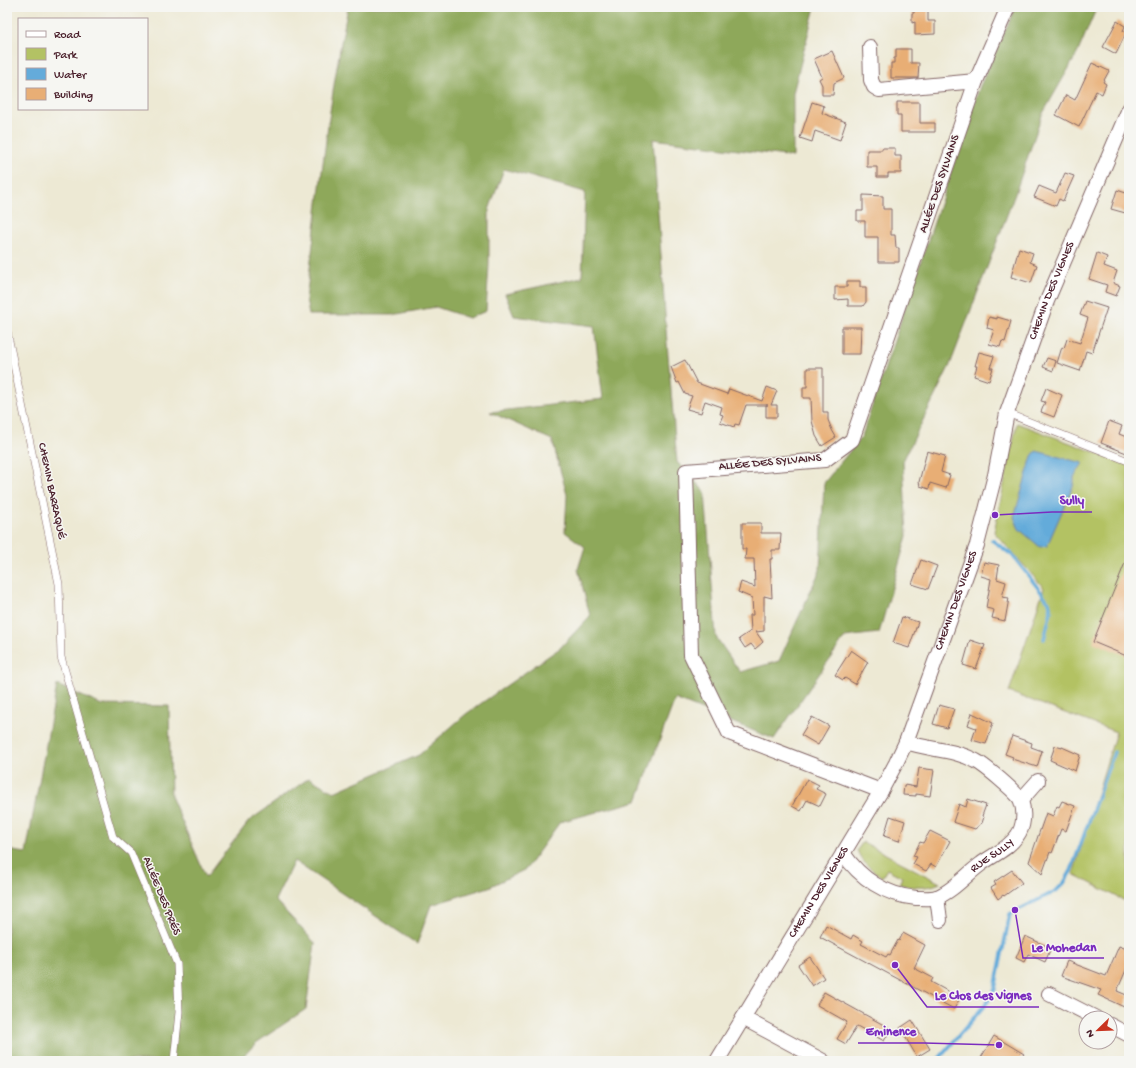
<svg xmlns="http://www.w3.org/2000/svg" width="1136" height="1068" font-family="'Gochi Hand',sans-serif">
  <rect width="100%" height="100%" fill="#f6f6f2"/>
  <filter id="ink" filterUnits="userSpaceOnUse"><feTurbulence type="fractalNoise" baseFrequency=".025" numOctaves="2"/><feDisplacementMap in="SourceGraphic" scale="8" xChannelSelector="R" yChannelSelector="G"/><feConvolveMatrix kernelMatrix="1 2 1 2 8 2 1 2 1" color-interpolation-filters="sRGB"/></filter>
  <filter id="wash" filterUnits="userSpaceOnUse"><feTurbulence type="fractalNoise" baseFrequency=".012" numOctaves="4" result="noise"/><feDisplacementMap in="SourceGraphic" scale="16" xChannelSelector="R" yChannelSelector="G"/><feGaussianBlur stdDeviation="0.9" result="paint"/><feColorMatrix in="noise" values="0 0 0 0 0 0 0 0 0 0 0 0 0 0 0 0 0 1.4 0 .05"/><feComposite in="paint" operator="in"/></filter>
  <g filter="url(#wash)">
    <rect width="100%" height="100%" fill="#ede9d4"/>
    <g fill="#b3c264" stroke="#7e7048">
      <polygon points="1017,423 1129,465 1129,903 1073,874 1116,732 1009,692 1044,588 994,532"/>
      <path d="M863 842 940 883C927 889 913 888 899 884L902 877 887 869 882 877C872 870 861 862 857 850Z"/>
    </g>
    <path fill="#8ea85a" stroke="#6c6442" d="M348 7H815L793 93V157L653 139 667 343 677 462 705 492 716 637 740 672 779 661 820 570 824 483 862 436 980 86 1016 7H1097L1077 54 1042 115 1015 194 950 365 903 461 907 536 879 633 845 637 774 739 675 699 637 801 560 822 526 869 489 887 431 905 417 944 294 861 275 900 315 943 306 1009 256 1043 239 1061H7V850L26 853 57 685 102 705 169 706 171 796 206 877 249 821 309 778 334 792 419 755 466 714 560 648 590 616 578 569 585 547 565 532 567 495 552 440 490 412 603 399 594 326 514 316 505 294 582 277 585 192 504 169 489 210V265L486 311 469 318 436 307 392 315H309L306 299C319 202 328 103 348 7Z"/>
    <polygon fill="#64abda" stroke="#576582" points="1036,451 1083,463 1074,477 1074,484 1047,546 1040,547 1019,529 1014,517 1032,456"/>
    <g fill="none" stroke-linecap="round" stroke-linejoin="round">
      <g stroke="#64abda" stroke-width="3.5">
        <polyline points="992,540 1012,555 1049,602 1051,611 1044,639"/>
        <polyline points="937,1061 989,1000 995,989 1010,914 1056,891 1064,883 1071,871 1114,752"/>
      </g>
    </g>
    <g id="blocks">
      <g fill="#e8ae75">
        <polygon points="914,7 928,7 928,21 935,21 935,34 915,35 915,22 912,23 912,13 914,13"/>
        <polygon points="1117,21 1125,26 1123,31 1126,33 1116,54 1103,47"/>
        <polygon points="896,49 911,49 911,63 919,63 918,78 891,78 891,63 894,63 894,58 896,58"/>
        <polygon points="832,51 844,78 834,83 833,95 822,95 822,85 819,79 822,77 814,59"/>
        <polygon points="1092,63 1109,71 1103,82 1106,84 1102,94 1096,91 1079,127 1056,115 1066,95 1075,100"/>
        <polygon points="812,102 824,106 822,113 846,122 840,140 815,131 812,142 800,138"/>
        <polygon points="897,102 920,102 920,123 935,123 935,132 901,132 901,115 897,115"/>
        <polygon points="882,148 895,148 895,156 901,156 901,173 888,173 888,177 877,177 877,167 867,167 867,150 882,150"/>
        <polygon points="1065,173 1074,176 1063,201 1059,199 1056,206 1034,197 1039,186 1056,193"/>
        <polygon points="1117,190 1129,194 1129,214 1111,209"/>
        <polygon points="863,195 883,196 883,209 891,209 891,235 895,235 896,248 899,248 899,262 878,262 878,237 865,237 865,221 857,221 857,211 863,211"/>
        <polygon points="1019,248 1033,253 1030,262 1037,265 1031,283 1011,277"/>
        <polygon points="1097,253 1107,257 1104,266 1117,271 1113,283 1120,286 1116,296 1105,292 1107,285 1089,279"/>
        <polygon points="847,281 860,281 860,287 866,287 866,302 863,306 848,306 848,299 835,300 835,287 847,287"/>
        <polygon points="1085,301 1107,308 1092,353 1086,351 1080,371 1057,363 1062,347 1064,348 1067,339 1080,343 1088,318 1080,315"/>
        <polygon points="989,317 997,319 997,317 1011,321 1005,342 1002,341 1000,347 989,344 994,330 987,328"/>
        <polygon points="842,327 861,327 860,354 842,354"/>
        <polygon points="979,352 994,356 990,368 993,368 989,381 974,376 977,366 975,366"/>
        <polygon points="1047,358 1056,361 1053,371 1043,367"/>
        <polygon points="685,360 697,383 727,394 729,389 762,401 767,387 777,391 771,405 777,405 777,417 766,417 766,405 768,405 746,405 739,425 735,424 734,427 720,422 723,415 720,414 722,407 705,401 701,413 687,409 692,396 685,394 679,382 677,383 671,367"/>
        <polygon points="807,368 823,368 823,412 828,412 828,420 832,430 836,437 822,446 816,436 812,421 811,398 803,398 803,387 807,387"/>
        <polygon points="1046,388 1062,395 1054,417 1041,412 1045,402 1041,401"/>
        <polygon points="1109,421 1122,426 1119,434 1129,438 1129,454 1101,443"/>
        <polygon points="927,451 945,456 941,472 950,475 946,488 930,483 929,489 920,486 919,482"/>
        <polygon points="742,523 761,523 761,533 781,533 780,550 772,550 772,559 770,559 772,598 764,596 764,631 756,632 763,642 755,649 751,644 745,648 739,639 751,631 750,615 753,615 752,598 738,592 741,582 755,587 754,559 745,559 746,549 742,549"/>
        <polygon points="1129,553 1129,657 1093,642"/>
        <polygon points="921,560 937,566 928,589 912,584"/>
        <polygon points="984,562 999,565 997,579 1006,582 1002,597 1009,598 1005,621 992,618 994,610 986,608 991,579 981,576"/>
        <polygon points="902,617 918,622 909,648 893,643"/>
        <polygon points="970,640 985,645 976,669 963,665"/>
        <polygon points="851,650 868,662 855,684 845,678 843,680 835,675"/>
        <polygon points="939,705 954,709 947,728 933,724"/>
        <polygon points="972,713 993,723 986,744 972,740 976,728 968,725"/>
        <polygon points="812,717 829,726 818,745 801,735"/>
        <polygon points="1012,736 1032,743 1031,747 1042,751 1037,767 1012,759 1013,757 1005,754"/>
        <polygon points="1055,746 1062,748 1062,747 1080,755 1075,771 1050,760"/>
        <polygon points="919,768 934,770 930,796 916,794 916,796 903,795 904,785 916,787"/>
        <polygon points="807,779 819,785 816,789 826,794 820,806 807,800 801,811 792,806"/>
        <polygon points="968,799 986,805 982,816 984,817 982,823 975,829 953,822 959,804 966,807"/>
        <polygon points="1062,801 1075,806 1066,831 1061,829 1052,853 1050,852 1042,874 1029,862 1046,813 1053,816 1057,806 1059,807"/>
        <polygon points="890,816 905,821 899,841 884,836"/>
        <polygon points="930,831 950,841 936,867 931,864 926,871 913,864 917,857 913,856 920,842 923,843"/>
        <polygon points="1012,870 1022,883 1004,896 1003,895 998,899 991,888 996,885 994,882"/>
        <polygon points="826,925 851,939 853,935 863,941 861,944 886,957 888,954 890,955 898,940 899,941 903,933 925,945 914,968 933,978 931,982 960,998 954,1009 820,937"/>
        <polygon points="1025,936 1051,948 1045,962 1028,954 1024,962 1016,958"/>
        <polygon points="1119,946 1129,950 1125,956 1129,958 1129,963 1117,991 1129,996 1124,1007 1098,995 1101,990 1061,976 1067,961 1106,976"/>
        <polygon points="810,957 824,978 812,986 798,965"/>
        <polygon points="824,992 891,1029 884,1041 857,1026 846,1044 837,1039 847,1022 817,1005"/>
        <polygon points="912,1020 930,1049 917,1057 900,1028"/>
        <polygon points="994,1036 1024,1054 1019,1061 979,1061"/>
      </g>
    </g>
  </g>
  <g filter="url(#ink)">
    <use href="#blocks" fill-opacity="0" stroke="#836666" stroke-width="1"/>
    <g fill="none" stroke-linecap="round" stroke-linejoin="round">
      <defs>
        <g id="lane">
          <polyline points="7,331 59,584 61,657 113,837 131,853 177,964 179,1012 174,1061"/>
          <polyline points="1007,413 1128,461"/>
        </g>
        <g id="street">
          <polyline points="870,47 871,80 874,87 879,90 976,81 852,440 825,460 686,471 691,655 729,733 881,791"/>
          <polyline points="976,81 1008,7"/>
          <polyline points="1021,800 1038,781"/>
          <path id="s1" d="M843 853C860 878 885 895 916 898 922 898 930 899 937 897 953 891 967 874 981 864 993 855 1008 849 1017 836 1024 827 1025 812 1021 801 1019 794 984 765 976 761 954 749 929 750 906 742"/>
          <polyline points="937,897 940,920"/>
          <polyline points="1049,994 1096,1018"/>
          <polyline points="743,1018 823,1061"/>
          <polyline points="1110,1025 1129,1035"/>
          <path id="s2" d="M717 1061 881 791 896 763 906 742 977 545 995 475 1007 413 1047 301 1129 109"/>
        </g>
      </defs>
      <use href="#lane" stroke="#836666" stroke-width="8"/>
      <use href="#street" stroke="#836666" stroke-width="16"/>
      <use href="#lane" stroke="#fff" stroke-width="7"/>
      <use href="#street" stroke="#fff" stroke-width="14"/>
    </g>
  </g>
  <g text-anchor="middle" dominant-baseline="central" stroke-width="3" stroke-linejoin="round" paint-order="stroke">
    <g font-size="12" fill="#4a1f2b" stroke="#f6f6f2">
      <text transform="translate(940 184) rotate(-71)">ALLÉE DES SYLVAINS</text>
      <text stroke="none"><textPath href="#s2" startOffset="846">CHEMIN DES VIGNES</textPath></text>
      <text transform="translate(770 463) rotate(-5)">ALLÉE DES SYLVAINS</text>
      <text transform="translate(51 491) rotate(78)">CHEMIN BARRAQUÉ</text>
      <text stroke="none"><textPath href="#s2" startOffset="521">CHEMIN DES VIGNES</textPath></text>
      <text stroke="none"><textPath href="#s1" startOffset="179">RUE SULLY</textPath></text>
      <text stroke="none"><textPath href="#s2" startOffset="197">CHEMIN DES VIGNES</textPath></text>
      <text transform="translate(161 896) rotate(68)">ALLÉE DES PRÉS</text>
    </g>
  </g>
  <path fill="none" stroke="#7b2cbf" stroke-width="1.5" d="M995 515L1052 512H1092M1015 910L1023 958H1104M895 965L927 1007H1039M999 1045L924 1043H858"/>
  <g fill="#7b2cbf" stroke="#f6f6f2" stroke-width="1.5">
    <circle cx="995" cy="515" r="4"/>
    <circle cx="1015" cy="910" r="4"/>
    <circle cx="895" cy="965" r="4"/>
    <circle cx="999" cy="1045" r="4"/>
  </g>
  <g font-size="13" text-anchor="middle" font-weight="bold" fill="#7b2cbf" stroke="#f6f6f2" stroke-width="3" stroke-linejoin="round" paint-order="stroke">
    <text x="1072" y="504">Sully</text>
    <text x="1064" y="951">Le Mohedan</text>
    <text x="983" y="999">Le Clos des Vignes</text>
    <text x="891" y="1035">Eminence</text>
  </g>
  <rect width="1136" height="1068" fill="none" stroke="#f6f6f2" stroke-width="24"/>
  <rect x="18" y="18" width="130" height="92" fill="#f6f6f2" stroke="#b1a0a2"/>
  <rect x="26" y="31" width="20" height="6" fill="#ffffff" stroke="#b1a0a2"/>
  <text x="54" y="38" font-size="12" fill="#4a1f2b">Road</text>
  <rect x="26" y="48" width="20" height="12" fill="#b3c264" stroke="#b1a0a2"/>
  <text x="54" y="58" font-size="12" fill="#4a1f2b">Park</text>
  <rect x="26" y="68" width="20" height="12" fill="#64abda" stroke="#b1a0a2"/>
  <text x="54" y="78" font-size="12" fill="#4a1f2b">Water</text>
  <rect x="26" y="88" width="20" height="12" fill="#e8ae75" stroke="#b1a0a2"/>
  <text x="54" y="98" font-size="12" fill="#4a1f2b">Building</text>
  <g transform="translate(1098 1030) rotate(247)"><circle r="19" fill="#f6f6f2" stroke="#b1a0a2"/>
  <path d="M0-3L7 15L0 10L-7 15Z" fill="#c8321e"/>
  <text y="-6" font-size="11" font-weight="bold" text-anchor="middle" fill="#4a1f2b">N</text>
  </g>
</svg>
